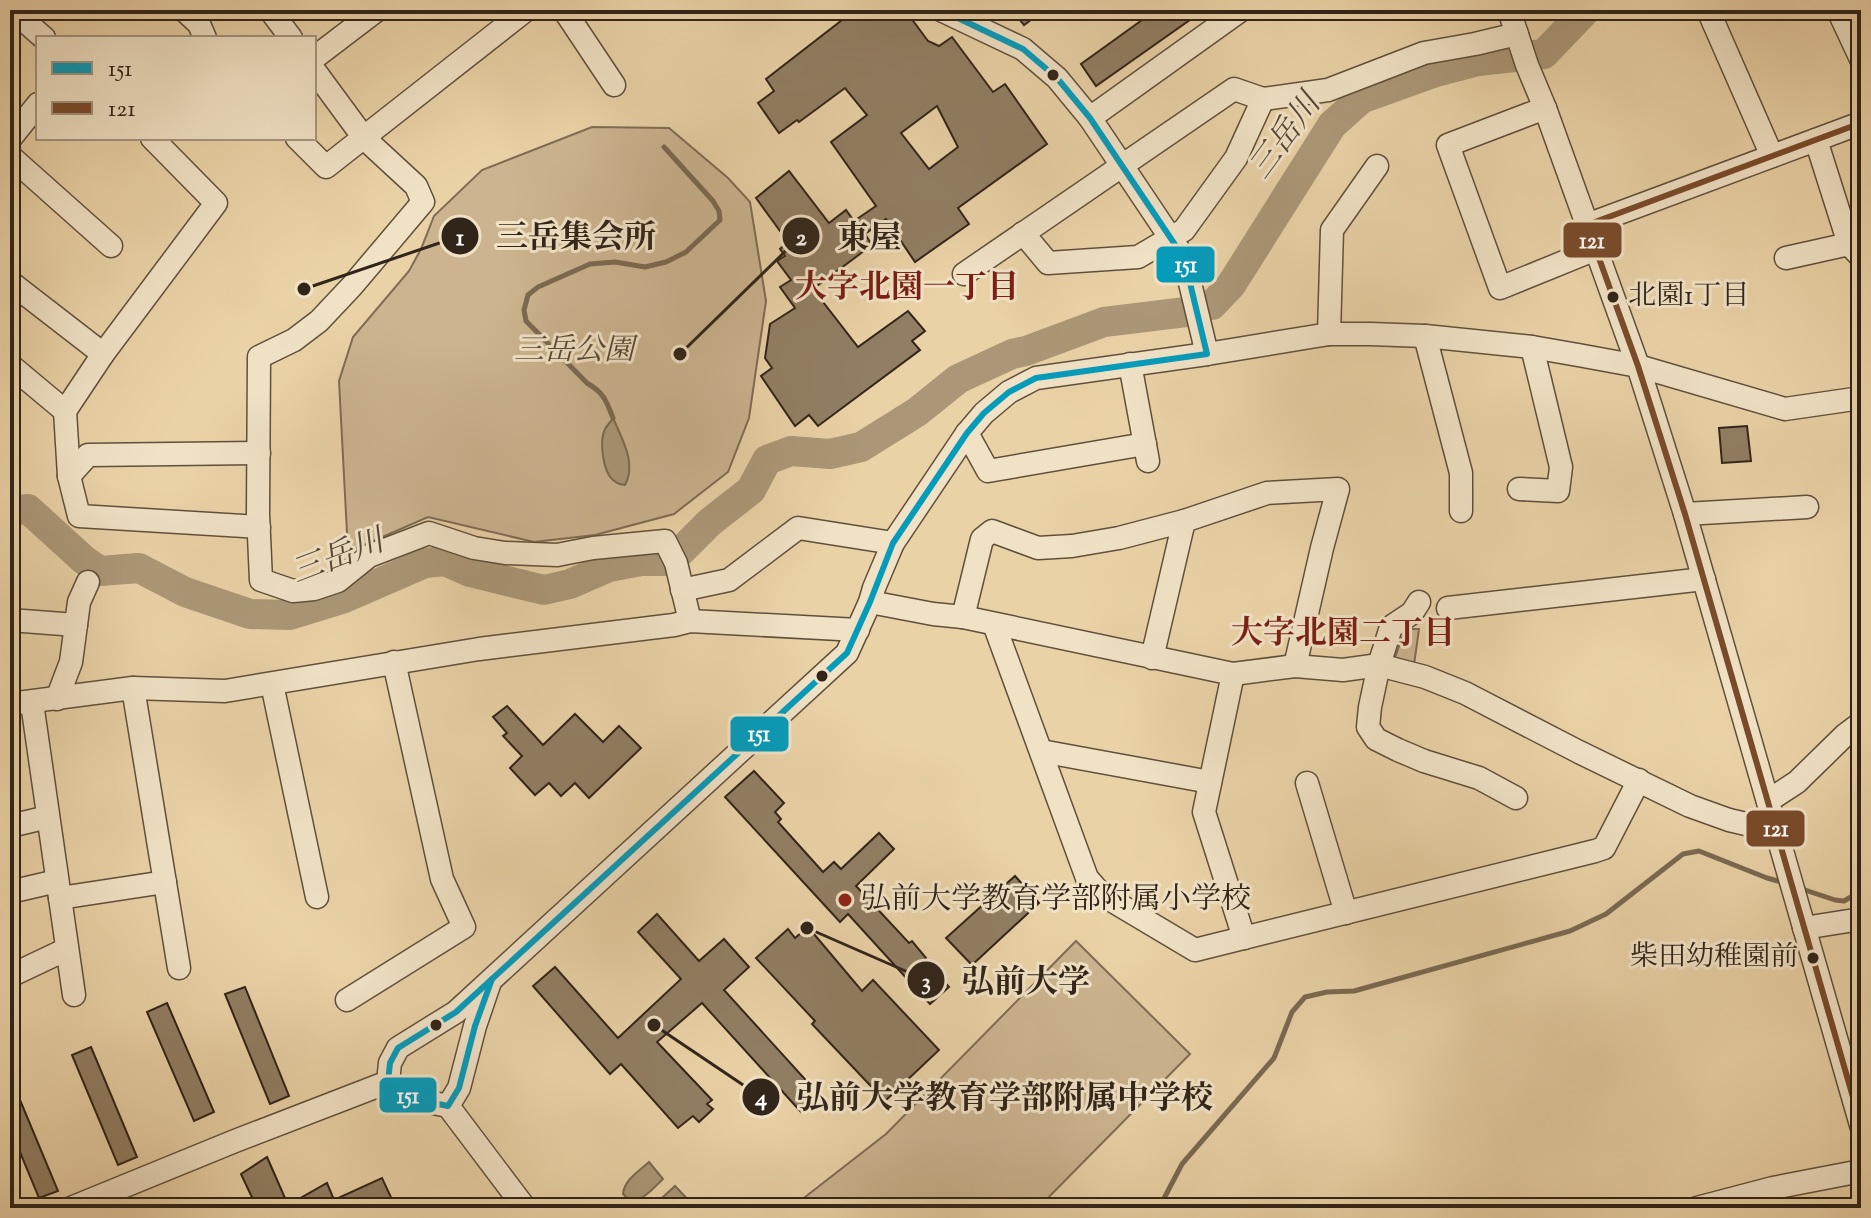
<svg xmlns="http://www.w3.org/2000/svg" width="1871" height="1218" font-family="'Sorts Mill Goudy','Noto Serif JP',serif">
  <rect width="100%" height="100%" fill="#ead2a7"/>
  <filter id="stains"><feTurbulence type="fractalNoise" baseFrequency=".0025" numOctaves="4"/><feColorMatrix values="0 0 0 0 .2 0 0 0 0 .09 0 0 0 0 .02 0 0 0 .5 -.17"/></filter>
  <radialGradient id="worn" r=".72"><stop offset=".6" stop-color="#630" stop-opacity="0"/><stop offset="1" stop-color="#630" stop-opacity=".3"/></radialGradient>
  <g fill="#cbb48f" stroke="#7e6c54" stroke-width="2">
    <polygon points="592,127 669,128 728,178 750,202 766,301 749,418 728,472 674,514 595,535 534,542 428,517 348,552 339,381 353,337 409,271 421,249 434,216 482,170"/>
    <polygon points="1412,629 1419,629 1414,665 1395,658 1402,637"/>
    <polygon points="1076,941 1190,1054 1038,1208 791,1208 886,1134"/>
  </g>
  <g fill="#ab9777" stroke="#7a6951" stroke-width="2">
    <path d="M613 418C622 439 637 464 625 485 619 484 618 484 613 480 603 472 599 441 605 429 607 425 611 422 613 418Z"/>
    <path d="M649 1162 663 1179C651 1190 637 1210 623 1194 624 1180 639 1171 649 1162Z"/>
    <polygon points="675,1186 696,1208 651,1208"/>
  </g>
  <g fill="none" stroke-linecap="round" stroke-linejoin="round">
    <g stroke="#7a6951" stroke-width="5">
      <path d="M613 418C606 400 604 393 587 383L526 321 524 310 528 295 538 287 590 264 615 262 645 267 666 262 686 252 720 220 719 211 713 201 664 147"/>
      <polyline points="1802,889 1835,900 1844,901 1861,891"/>
      <polyline points="1159,1208 1182,1164 1274,1058 1292,1012 1305,997 1327,992 1354,991 1570,931 1606,914 1683,854 1699,851 1767,878 1785,883"/>
    </g>
    <g stroke="#ab9777" stroke-width="30">
      <polyline points="1212,305 1231,285 1332,125 1361,99 1436,72 1478,61 1544,54 1586,10"/>
      <polyline points="10,511 28,509 84,560 100,571 139,568 185,592 250,614 290,615 342,599 425,563 445,561 470,572 544,590 570,584 609,567 641,561 665,561"/>
      <polyline points="680,552 710,522 751,490 767,460 791,451 830,454 861,447 917,412 958,379 1012,354 1026,351 1104,322 1186,312"/>
    </g>
  </g>
  <g fill="#917e63" stroke="#312419" stroke-width="2" fill-rule="evenodd">
    <path d="M855 10H867L874 19 886 10H905L928 41 939 46 952 37 993 92 1005 84 1047 144 958 208 969 224 915 262 886 219 865 234 872 245 813 289 858 347 908 311 925 331 912 341 920 350 818 426 809 415 795 426 761 376 772 368 765 358 770 324 795 308 780 287 791 280 777 261 785 256 780 249 788 242 756 198 789 171 829 223 846 210 854 221 876 206 831 142 867 115 845 88 799 122 797 120 779 133 758 103 774 91 766 79ZM937 106 958 147 929 169 901 133Z"/>
    <polygon points="1012,10 1044,10 1024,25"/>
    <polygon points="1156,10 1204,10 1096,86 1081,64"/>
    <polygon points="1747,426 1751,461 1722,463 1719,428"/>
    <polygon points="507,706 543,745 575,714 603,742 619,726 641,748 589,798 575,783 561,796 549,783 535,795 510,768 522,756 503,736 507,733 493,717"/>
    <polygon points="754,771 784,803 775,812 781,819 778,822 823,872 834,862 841,869 879,833 894,849 856,886 909,943 912,941 926,958 924,960 949,987 930,1004 848,914 840,922 725,797"/>
    <polygon points="1015,876 1039,903 972,965 946,938"/>
    <polygon points="657,914 699,961 724,939 749,967 724,990 822,1098 810,1109 808,1105 801,1112 702,1003 657,1042 712,1100 707,1104 713,1109 699,1122 693,1116 678,1128 621,1064 610,1074 533,986 555,967 618,1038 681,979 638,932"/>
    <polygon points="808,927 862,991 873,980 939,1050 885,1101 812,1024 815,1021 756,958 788,929 795,938"/>
    <polygon points="245,987 289,1096 270,1104 225,994"/>
    <polygon points="167,1003 214,1112 194,1121 147,1012"/>
    <polygon points="91,1047 137,1157 118,1165 72,1055"/>
    <polygon points="10,1076 58,1191 39,1198 10,1128"/>
    <polygon points="267,1157 288,1205 327,1183 334,1200 382,1178 396,1208 257,1208 241,1174"/>
  </g>
  <g fill="none" stroke-linecap="round" stroke-linejoin="round">
    <defs>
      <g id="minor">
        <polyline points="12,10 44,38"/>
        <polyline points="184,10 199,24 205,38"/>
        <polyline points="270,10 291,38"/>
        <polyline points="564,10 614,85"/>
        <polyline points="941,10 1023,49 1057,78 1090,118 1184,258 1207,354"/>
        <polyline points="1509,10 1527,65 1545,108 1638,366 1685,514 1861,1125"/>
        <polyline points="1708,10 1772,156"/>
        <polyline points="1838,10 1861,59"/>
        <polyline points="314,58 377,10"/>
        <polyline points="314,70 364,138 416,186 423,202 352,286 319,321 294,340 259,357 258,514 261,580 293,591 314,589 338,581 369,556 429,533 474,548 505,553 557,555 593,548 665,541 676,563 690,621"/>
        <polyline points="1545,108 1448,145 1500,288 1596,249"/>
        <polyline points="1090,118 1241,10"/>
        <polyline points="297,138 326,167 526,10"/>
        <polyline points="10,139 38,104"/>
        <polyline points="1816,140 1849,244 1861,257"/>
        <polyline points="10,156 111,246"/>
        <polyline points="1587,225 1861,123"/>
        <polyline points="1023,233 1048,263 1138,257 1184,230 1236,158 1263,99"/>
        <polyline points="1786,258 1849,244"/>
        <polyline points="964,274 1234,89 1263,99 1328,90 1424,53 1475,44 1517,34"/>
        <polyline points="10,282 103,354 216,203 152,138"/>
        <polyline points="1329,334 1332,230 1377,166"/>
        <polyline points="1425,336 1461,473 1461,511"/>
        <polyline points="103,354 65,411 69,476 79,516 259,527"/>
        <polyline points="1130,364 1148,461"/>
        <polyline points="10,365 65,411"/>
        <polyline points="967,433 988,471 1145,444"/>
        <polyline points="69,476 88,455 259,453"/>
        <polyline points="1519,489 1558,491 1561,467 1532,347"/>
        <polyline points="1685,514 1807,507"/>
        <polyline points="682,590 729,580 798,528 893,543"/>
        <polyline points="870,602 933,614 963,617 1233,674 1295,666 1343,670 1379,665 1425,677 1465,693 1579,752 1690,806 1729,820 1776,831"/>
        <polyline points="1419,602 1412,613 1391,627 1379,665 1370,707 1368,727 1376,739 1398,750 1424,761 1479,778 1516,798"/>
        <polyline points="1448,608 1704,579"/>
        <polyline points="963,617 982,539 992,531 1038,548 1072,546 1119,538 1184,521 1267,493 1338,489 1322,548 1295,666"/>
        <polyline points="10,620 76,625"/>
        <polyline points="994,624 1087,878 1101,894 1195,950 1595,851 1604,848 1639,780"/>
        <polyline points="1152,658 1184,521"/>
        <polyline points="1233,674 1204,812 1244,938"/>
        <polyline points="272,684 317,897"/>
        <polyline points="133,688 179,968"/>
        <polyline points="57,699 71,662 79,602 88,582"/>
        <polyline points="32,703 74,995"/>
        <polyline points="10,704 133,688 225,691 479,649 674,625 690,621 858,630"/>
        <polyline points="1041,751 1210,782"/>
        <polyline points="1307,783 1346,913"/>
        <polyline points="1768,801 1797,782 1845,735 1861,723"/>
        <polyline points="10,826 48,817"/>
        <polyline points="10,892 57,881"/>
        <polyline points="60,898 165,882"/>
        <polyline points="1804,928 1861,919"/>
        <polyline points="10,976 67,949"/>
        <polyline points="347,1000 464,927 442,879 394,662"/>
        <polyline points="388,1082 390,1063 398,1048 456,1012 847,653 870,602 874,588 893,543 967,433 984,413 1009,392 1036,378 1207,354 1329,334 1370,334 1425,336 1532,347 1578,355 1638,366 1785,409 1861,398"/>
        <polyline points="388,1082 414,1099 448,1106 525,1208"/>
        <polyline points="448,1106 459,1088 475,1026 490,982"/>
        <polyline points="71,1208 235,1141 388,1082"/>
        <polyline points="1697,1208 1773,1188 1861,1171"/>
      </g>
    </defs>
    <use href="#minor" stroke="#5f503c" stroke-width="25"/>
    <use href="#minor" stroke="#f1e2c6" stroke-width="22"/>
    <defs>
      <g id="bus-1">
        <polygon points="492,979 475,1026 459,1088 448,1106 414,1099 388,1082 390,1063 398,1048 456,1012"/>
        <polyline points="492,979 847,653 870,602 893,543 967,433 984,413 1009,392 1036,378 1207,354 1184,258 1090,118 1057,78 1023,49 941,10"/>
      </g>
      <polyline id="bus-2" points="1861,123 1587,225 1638,366 1685,514 1861,1125"/>
    </defs>
    <use href="#bus-1" stroke="#f1e2c6" stroke-width="12"/>
    <use href="#bus-2" stroke="#f1e2c6" stroke-width="12"/>
    <use href="#bus-1" stroke="#059cbc" stroke-width="6"/>
    <use href="#bus-2" stroke="#7a4b2a" stroke-width="6"/>
  </g>
  <g fill="#312419" stroke="#f1e2c6" stroke-width="3">
    <circle cx="1053" cy="75" r="7"/>
    <circle cx="1613" cy="297" r="7"/>
    <circle cx="822" cy="676" r="7"/>
    <circle cx="1813" cy="958" r="7"/>
    <circle cx="436" cy="1025" r="7"/>
  </g>
  <circle fill="#8f2418" stroke="#f1e2c6" stroke-width="3" cx="845" cy="900" r="8"/>
  <g text-anchor="middle" dominant-baseline="central" stroke-width="6" stroke-linejoin="round" paint-order="stroke">
    <g font-size="28" fill="#312419" stroke="#f1e2c6" text-anchor="start">
      <text x="1628" y="297">北園1丁目</text>
      <text x="1798" y="958" text-anchor="end">柴田幼稚園前</text>
    </g>
    <g font-size="30" font-style="italic" fill="#584836" stroke="#f1e2c6">
      <text x="574" y="351">三岳公園</text>
    </g>
    <g font-size="30" fill="#312419" stroke="#f1e2c6" text-anchor="start">
      <text x="861" y="900">弘前大学教育学部附属小学校</text>
    </g>
    <g font-size="32" font-style="italic" fill="#564635" stroke="#f1e2c6">
      <text transform="translate(1286 137) rotate(-54)">三岳川</text>
      <text transform="translate(338 558) rotate(-21)">三岳川</text>
    </g>
    <g font-size="32" font-weight="bold" fill="#7a1f14" stroke="#f1e2c6">
      <text x="907" y="289">大字北園一丁目</text>
      <text x="1343" y="635">大字北園二丁目</text>
    </g>
  </g>
  <path fill="none" stroke="#312419" stroke-width="3" d="M304 289L460 236M680 354L801 236M807 928L926 980M654 1025L761 1097"/>
  <g fill="#312419" stroke="#f1e2c6" stroke-width="3">
    <circle cx="304" cy="289" r="8"/>
    <circle cx="680" cy="354" r="8"/>
    <circle cx="807" cy="928" r="8"/>
    <circle cx="654" cy="1025" r="8"/>
    <circle cx="460" cy="236" r="20"/>
    <circle cx="801" cy="236" r="20"/>
    <circle cx="926" cy="980" r="20"/>
    <circle cx="761" cy="1097" r="20"/>
  </g>
  <g font-size="24" text-anchor="middle" font-weight="bold" fill="#fff">
    <text x="460" y="245">1</text>
    <text x="801" y="245">2</text>
    <text x="926" y="989">3</text>
    <text x="761" y="1105">4</text>
  </g>
  <g font-size="32" text-anchor="middle" font-weight="bold" fill="#312419" stroke="#f1e2c6" stroke-width="6" stroke-linejoin="round" paint-order="stroke">
    <text x="576" y="247">三岳集会所</text>
    <text x="869" y="248">東屋</text>
    <text x="1026" y="992">弘前大学</text>
    <text x="1005" y="1108">弘前大学教育学部附属中学校</text>
  </g>
  <g stroke="#f1e2c6" stroke-width="3">
    <rect x="1562" y="221" width="61" height="38" rx="8" fill="#7a4b2a"/>
    <rect x="1155" y="245" width="61" height="39" rx="8" fill="#059cbc"/>
    <rect x="729" y="715" width="61" height="38" rx="8" fill="#059cbc"/>
    <rect x="1745" y="809" width="61" height="39" rx="8" fill="#7a4b2a"/>
    <rect x="378" y="1076" width="60" height="38" rx="8" fill="#059cbc"/>
  </g>
  <g font-size="22" text-anchor="middle" font-weight="bold" fill="#fff">
    <text x="1592" y="248">121</text>
    <text x="1186" y="272">151</text>
    <text x="759" y="741">151</text>
    <text x="1776" y="836">121</text>
    <text x="408" y="1103">151</text>
  </g>
  <rect width="1871" height="1218" fill="none" stroke="#ead2a7" stroke-width="40"/>
  <rect x="12" y="12" width="1847" height="1194" fill="none" stroke="#312419" stroke-width="4"/>
  <rect x="20" y="20" width="1831" height="1178" fill="none" stroke="#312419" stroke-width="2"/>
  <rect x="36" y="36" width="280" height="104" fill="#f1e2c6" stroke="#a49681" stroke-width="2"/>
  <rect x="52" y="62" width="40" height="12" fill="#059cbc" stroke="#a49681" stroke-width="2"/>
  <text x="108" y="76" font-size="24" fill="#312419">151</text>
  <rect x="52" y="102" width="40" height="12" fill="#7a4b2a" stroke="#a49681" stroke-width="2"/>
  <text x="108" y="116" font-size="24" fill="#312419">121</text>
  <rect width="100%" height="100%" filter="url(#stains)"/>
  <rect width="100%" height="100%" fill="url(#worn)"/>
</svg>
